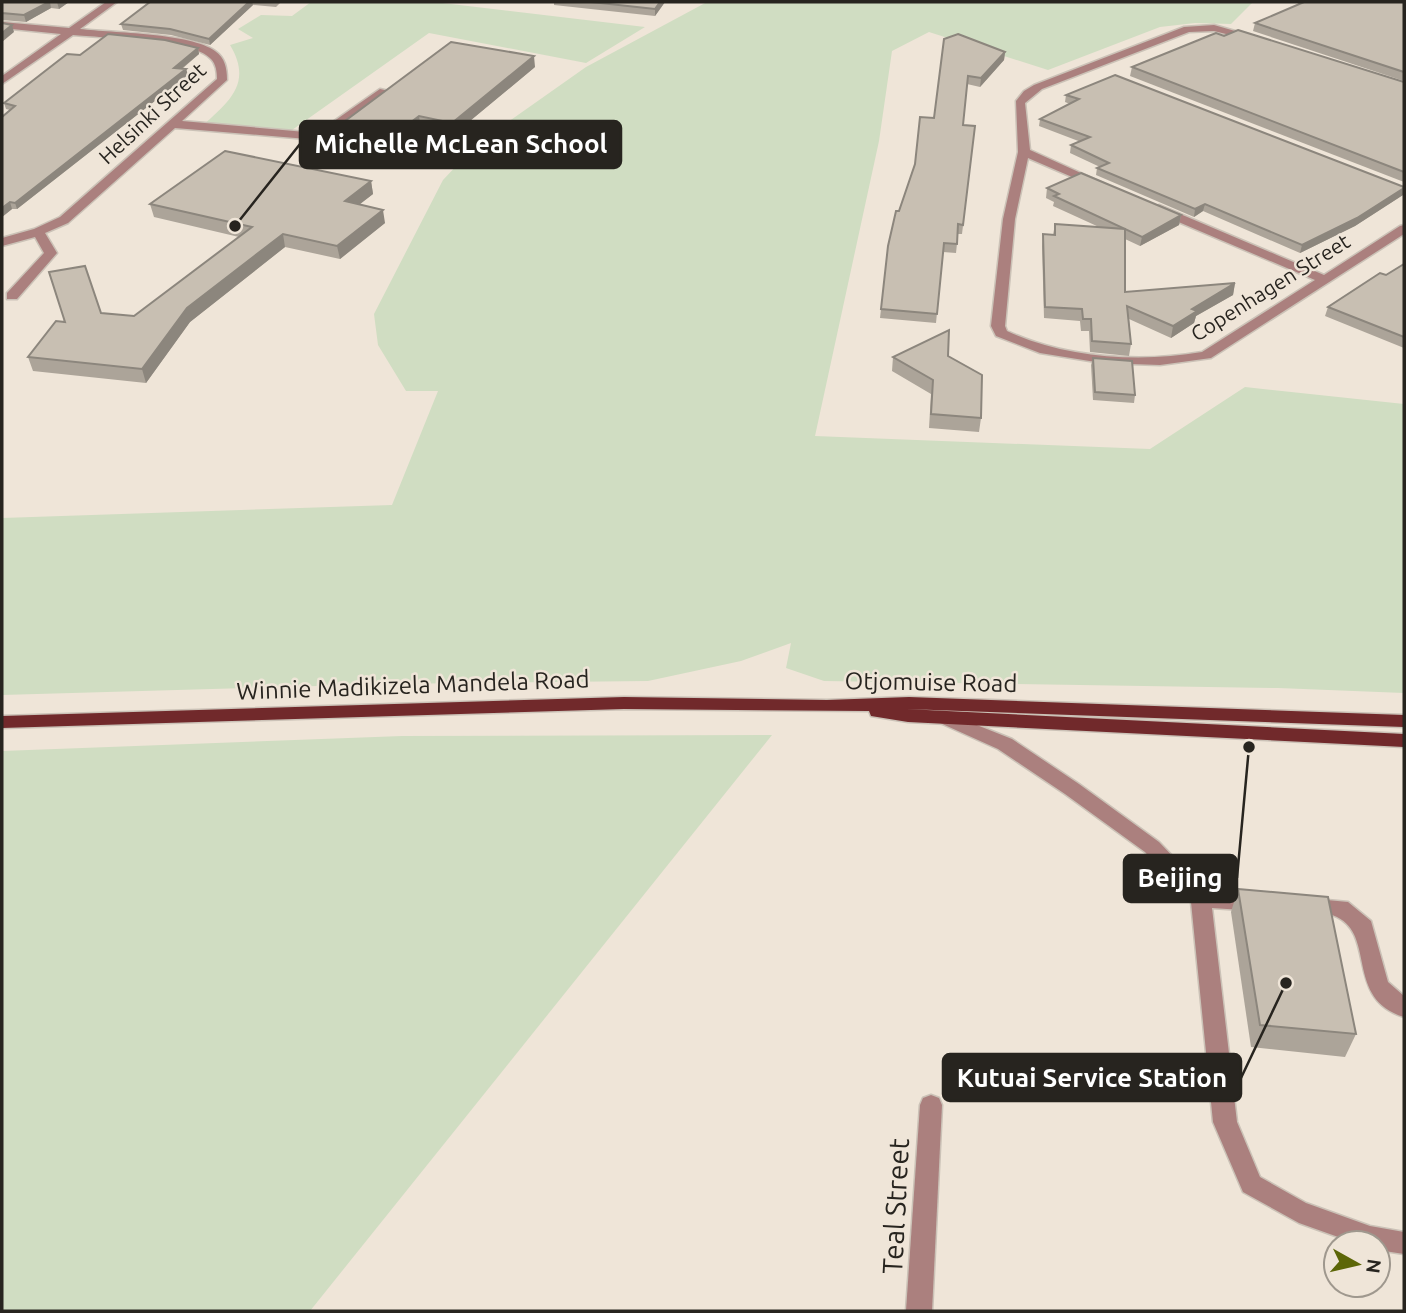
<svg xmlns="http://www.w3.org/2000/svg" width="1406" height="1313" font-family="Ubuntu,sans-serif">
  <rect width="100%" height="100%" fill="#efe5d8"/>
  <g fill="#d0ddc2">
    <path d="M311 2H434L645 27 586 63 429 33 285 135 199 129C227 103 254 85 230 45L253 38 238 29 261 15 292 16Z"/>
    <polygon points="707,2 1253,2 1231,24 1195,23 1160,27 1048,70 929,32 892,51 879,141 815,436 1150,449 1245,387 1404,404 1404,693 1278,688 824,681 786,668 791,643 741,661 648,681 389,684 2,695 2,518 392,505 438,391 406,391 378,345 374,314 443,180 477,144 586,67"/>
    <polygon points="772,735 310,1311 2,1311 2,751 402,736"/>
  </g>
  <g fill="none" stroke-linecap="round" stroke-linejoin="round">
    <defs>
      <g id="minor">
        <path d="M106 2H117L80 29C113 33 191 33 215 51 225 58 227 68 227 80L182 121 317 133 380 89 389 91 330 134 370 139V143L366 144 175 128 68 223 45 233 57 253 17 299H7V293L44 253 35 237 2 246V238L34 229 60 217 217 79C217 72 216 64 211 59 194 39 101 38 73 35L2 84V76L61 34 2 28V22L69 28Z"/>
        <path d="M1214 25 1263 39 1258 42 1214 31 1189 32 1042 89 1025 103 1030 150 1103 183 1093 186 1028 158 1015 219 1005 326 1007 331C1065 358 1139 363 1202 352L1315 280 1155 212 1153 209 1159 205 1324 275 1400 226 1404 225V234L1211 358 1160 365 1102 363 1040 353 996 336 991 326 1003 219 1018 152 1016 101 1024 91 1034 85 1184 27Z"/>
        <polygon points="944,712 1012,739 1079,784 1159,842 1206,891 1264,897 1267,903 1264,909 1257,911 1212,908 1237,1122 1260,1177 1306,1203 1370,1226 1404,1232 1404,1254 1378,1250 1378,1243 1355,1243 1299,1223 1243,1192 1213,1122 1191,902 1145,852 1065,794 998,749 938,722 935,718 938,714"/>
        <path d="M1306 898 1348 902 1371 921 1388 982 1404 996V1017C1345 999 1376 936 1337 917 1327 911 1311 915 1299 912L1296 906 1299 900Z"/>
        <polygon points="931,1095 939,1098 942,1105 932,1311 906,1311 920,1105 923,1098"/>
      </g>
      <polygon id="major" points="624,697 827,700 909,697 1404,715 1404,727 906,709 1404,734 1404,747 908,722 871,716 869,711 624,709 2,728 2,716"/>
    </defs>
    <use href="#minor" stroke="#cbc2b7" stroke-width="3"/>
    <use href="#major" stroke="#cbc2b7" stroke-width="3"/>
    <use href="#minor" fill="#ab807e" fill-rule="evenodd"/>
    <use href="#major" fill="#71292b" fill-rule="evenodd"/>
  </g>
  <g fill="#aca499">
    <polygon points="2,2 69,2 59,9 51,8 26,22 2,20"/>
    <polygon points="150,2 281,2 276,7 253,5 210,45 171,35 123,30 121,24"/>
    <polygon points="554,2 665,2 655,16 554,5"/>
    <polygon points="1297,2 1404,2 1404,81 1253,31 1255,23 1299,5"/>
    <polygon points="1224,36 1404,82 1404,182 1130,76 1132,67"/>
    <polygon points="944,39 1005,52 1004,60 980,87 967,84 963,125 975,126 962,234 958,234 956,253 943,252 936,323 880,318 888,246 899,211 934,118"/>
    <polygon points="198,48 199,54 182,69 186,69 188,75 17,209 12,209 2,217 2,117 10,110 6,109 4,103 80,55"/>
    <polygon points="535,67 453,135 421,129 400,145 346,133 345,121"/>
    <polygon points="1066,95 1404,187 1404,191 1403,195 1355,226 1300,253 1203,211 1194,217 1096,175 1097,168 1100,167 1070,153 1071,145 1081,142 1039,126 1040,119 1070,104 1065,102"/>
    <polygon points="371,181 373,194 360,204 385,223 340,259 285,247 190,322 146,383 33,371 28,357 101,313 134,316 239,237 154,217 150,204"/>
    <polygon points="1047,188 1181,215 1179,225 1140,246 1125,239 1125,292 1235,283 1233,295 1196,316 1194,323 1171,338 1129,319 1131,344 1129,356 1090,352 1089,331 1081,331 1080,321 1044,318 1042,246 1043,234 1053,235 1055,224 1099,227 1053,206 1054,202 1046,198"/>
    <polygon points="1404,264 1404,348 1325,316 1328,307 1386,275"/>
    <polygon points="948,356 981,418 979,432 929,428 931,394 892,371 893,357"/>
    <polygon points="1093,358 1135,395 1134,403 1093,400 1091,365"/>
    <polygon points="1238,889 1356,1034 1345,1057 1251,1047 1231,912"/>
  </g>
  <g fill="#8c867d">
    <polygon points="50,2 51,8 26,22 24,15"/>
    <polygon points="57,2 69,2 59,9"/>
    <polygon points="249,2 252,2 253,5 210,45 209,39"/>
    <polygon points="660,2 665,2 655,16 655,9"/>
    <polygon points="12,25 14,32 2,42 2,33"/>
    <polygon points="198,48 199,54 175,74 174,68"/>
    <polygon points="1005,52 1004,60 980,87 981,78"/>
    <polygon points="534,56 535,67 453,135 452,123"/>
    <polygon points="186,69 188,75 17,209 15,203"/>
    <polygon points="419,116 421,129 400,145 398,132"/>
    <polygon points="371,181 373,194 347,214 345,201"/>
    <polygon points="1404,188 1403,195 1355,226 1300,253 1302,245"/>
    <polygon points="10,202 12,209 2,217 2,208"/>
    <polygon points="1205,204 1203,211 1194,217 1195,209"/>
    <polygon points="383,210 385,223 340,259 337,246"/>
    <polygon points="1181,215 1179,225 1140,246 1142,237"/>
    <polygon points="283,234 285,247 190,322 146,383 142,369 187,308"/>
    <polygon points="1235,283 1233,295 1196,316 1194,323 1171,338 1173,326 1192,309"/>
  </g>
  <g fill="#c8bfb2" stroke="#8c867d" stroke-width="2">
    <polygon points="2,2 49,2 24,15 2,13"/>
    <polygon points="150,2 249,2 209,39 170,29 121,24"/>
    <polygon points="591,2 660,2 655,9"/>
    <polygon points="1304,2 1404,2 1404,72 1255,23"/>
    <polygon points="2,23 12,25 2,33"/>
    <polygon points="1238,30 1404,82 1404,172 1132,67 1211,35 1216,33 1224,36"/>
    <polygon points="108,34 165,40 198,48 174,68 186,69 15,203 10,202 2,208 2,117 15,106 4,103 67,54 80,55"/>
    <polygon points="958,34 1005,52 981,78 968,76 963,125 975,126 963,225 958,224 957,244 944,243 937,314 881,309 888,246 896,211 899,211 915,164 920,117 934,118 944,39"/>
    <polygon points="451,42 534,56 452,123 419,116 398,132 345,121"/>
    <polygon points="1115,75 1404,187 1404,188 1357,218 1302,245 1205,204 1195,209 1097,168 1109,163 1071,145 1090,137 1040,119 1079,99 1066,95"/>
    <polygon points="225,151 371,181 345,201 383,210 337,246 283,234 187,308 142,369 28,357 56,321 65,322 49,272 85,266 101,313 134,316 252,227 150,204"/>
    <polygon points="1081,173 1181,215 1142,237 1054,196 1059,194 1047,188"/>
    <polygon points="1055,224 1125,229 1125,292 1235,283 1192,309 1197,311 1173,326 1127,306 1131,344 1092,341 1091,319 1083,319 1082,309 1045,307 1043,234 1055,235"/>
    <polygon points="1404,264 1404,337 1328,307 1380,273 1386,275"/>
    <polygon points="949,330 948,356 982,375 981,418 931,414 933,380 893,357"/>
    <polygon points="1093,358 1132,361 1135,395 1095,392"/>
    <polygon points="1238,889 1328,897 1356,1034 1260,1025"/>
  </g>
  <g text-anchor="middle" dominant-baseline="central" stroke-width="5" stroke-linejoin="round" paint-order="stroke">
    <g font-size="21" fill="#27241f" stroke="#efe5d8">
      <text transform="translate(152 113) rotate(-43)">Helsinki Street</text>
      <text transform="translate(1270 287) rotate(-32)">Copenhagen Street</text>
    </g>
    <g font-size="24" fill="#27241f" stroke="#efe5d8">
      <text transform="translate(931 682) rotate(1)">Otjomuise Road</text>
      <text transform="translate(413 685) rotate(-2)">Winnie Madikizela Mandela Road</text>
    </g>
    <g font-size="28" fill="#27241f" stroke="#efe5d8">
      <text transform="translate(895 1206) rotate(-87)">Teal Street</text>
    </g>
  </g>
  <path fill="none" stroke="#27241f" stroke-width="2.5" d="M235 226L300 144M1249 747L1237 878M1286 983L1241 1078"/>
  <g fill="#27241f" stroke="#efe5d8" stroke-width="2.5">
    <circle cx="235" cy="226" r="7"/>
    <circle cx="1249" cy="747" r="7"/>
    <circle cx="1286" cy="983" r="7"/>
  </g>
  <g fill="#27241f" stroke="#27241f" stroke-width="2.5">
    <rect x="300" y="121" width="321" height="47" rx="7"/>
    <rect x="1124" y="855" width="113" height="47" rx="7"/>
    <rect x="943" y="1054" width="298" height="47" rx="7"/>
  </g>
  <g font-size="26" text-anchor="middle" font-weight="bold" fill="#fff">
    <text x="461" y="153">Michelle McLean School</text>
    <text x="1180" y="887">Beijing</text>
    <text x="1092" y="1087">Kutuai Service Station</text>
  </g>
  <rect width="1406" height="1313" fill="none" stroke="#27241f" stroke-width="7"/>
  <g transform="translate(1357 1264) rotate(98)"><circle r="33" fill="#efe5d8" stroke="#9f988e" stroke-width="2"/>
  <path d="M0-5L12 26L0 18L-12 26Z" fill="#5c6607"/>
  <text y="-10" font-size="19" font-weight="bold" text-anchor="middle" fill="#27241f">N</text>
  </g>
</svg>
